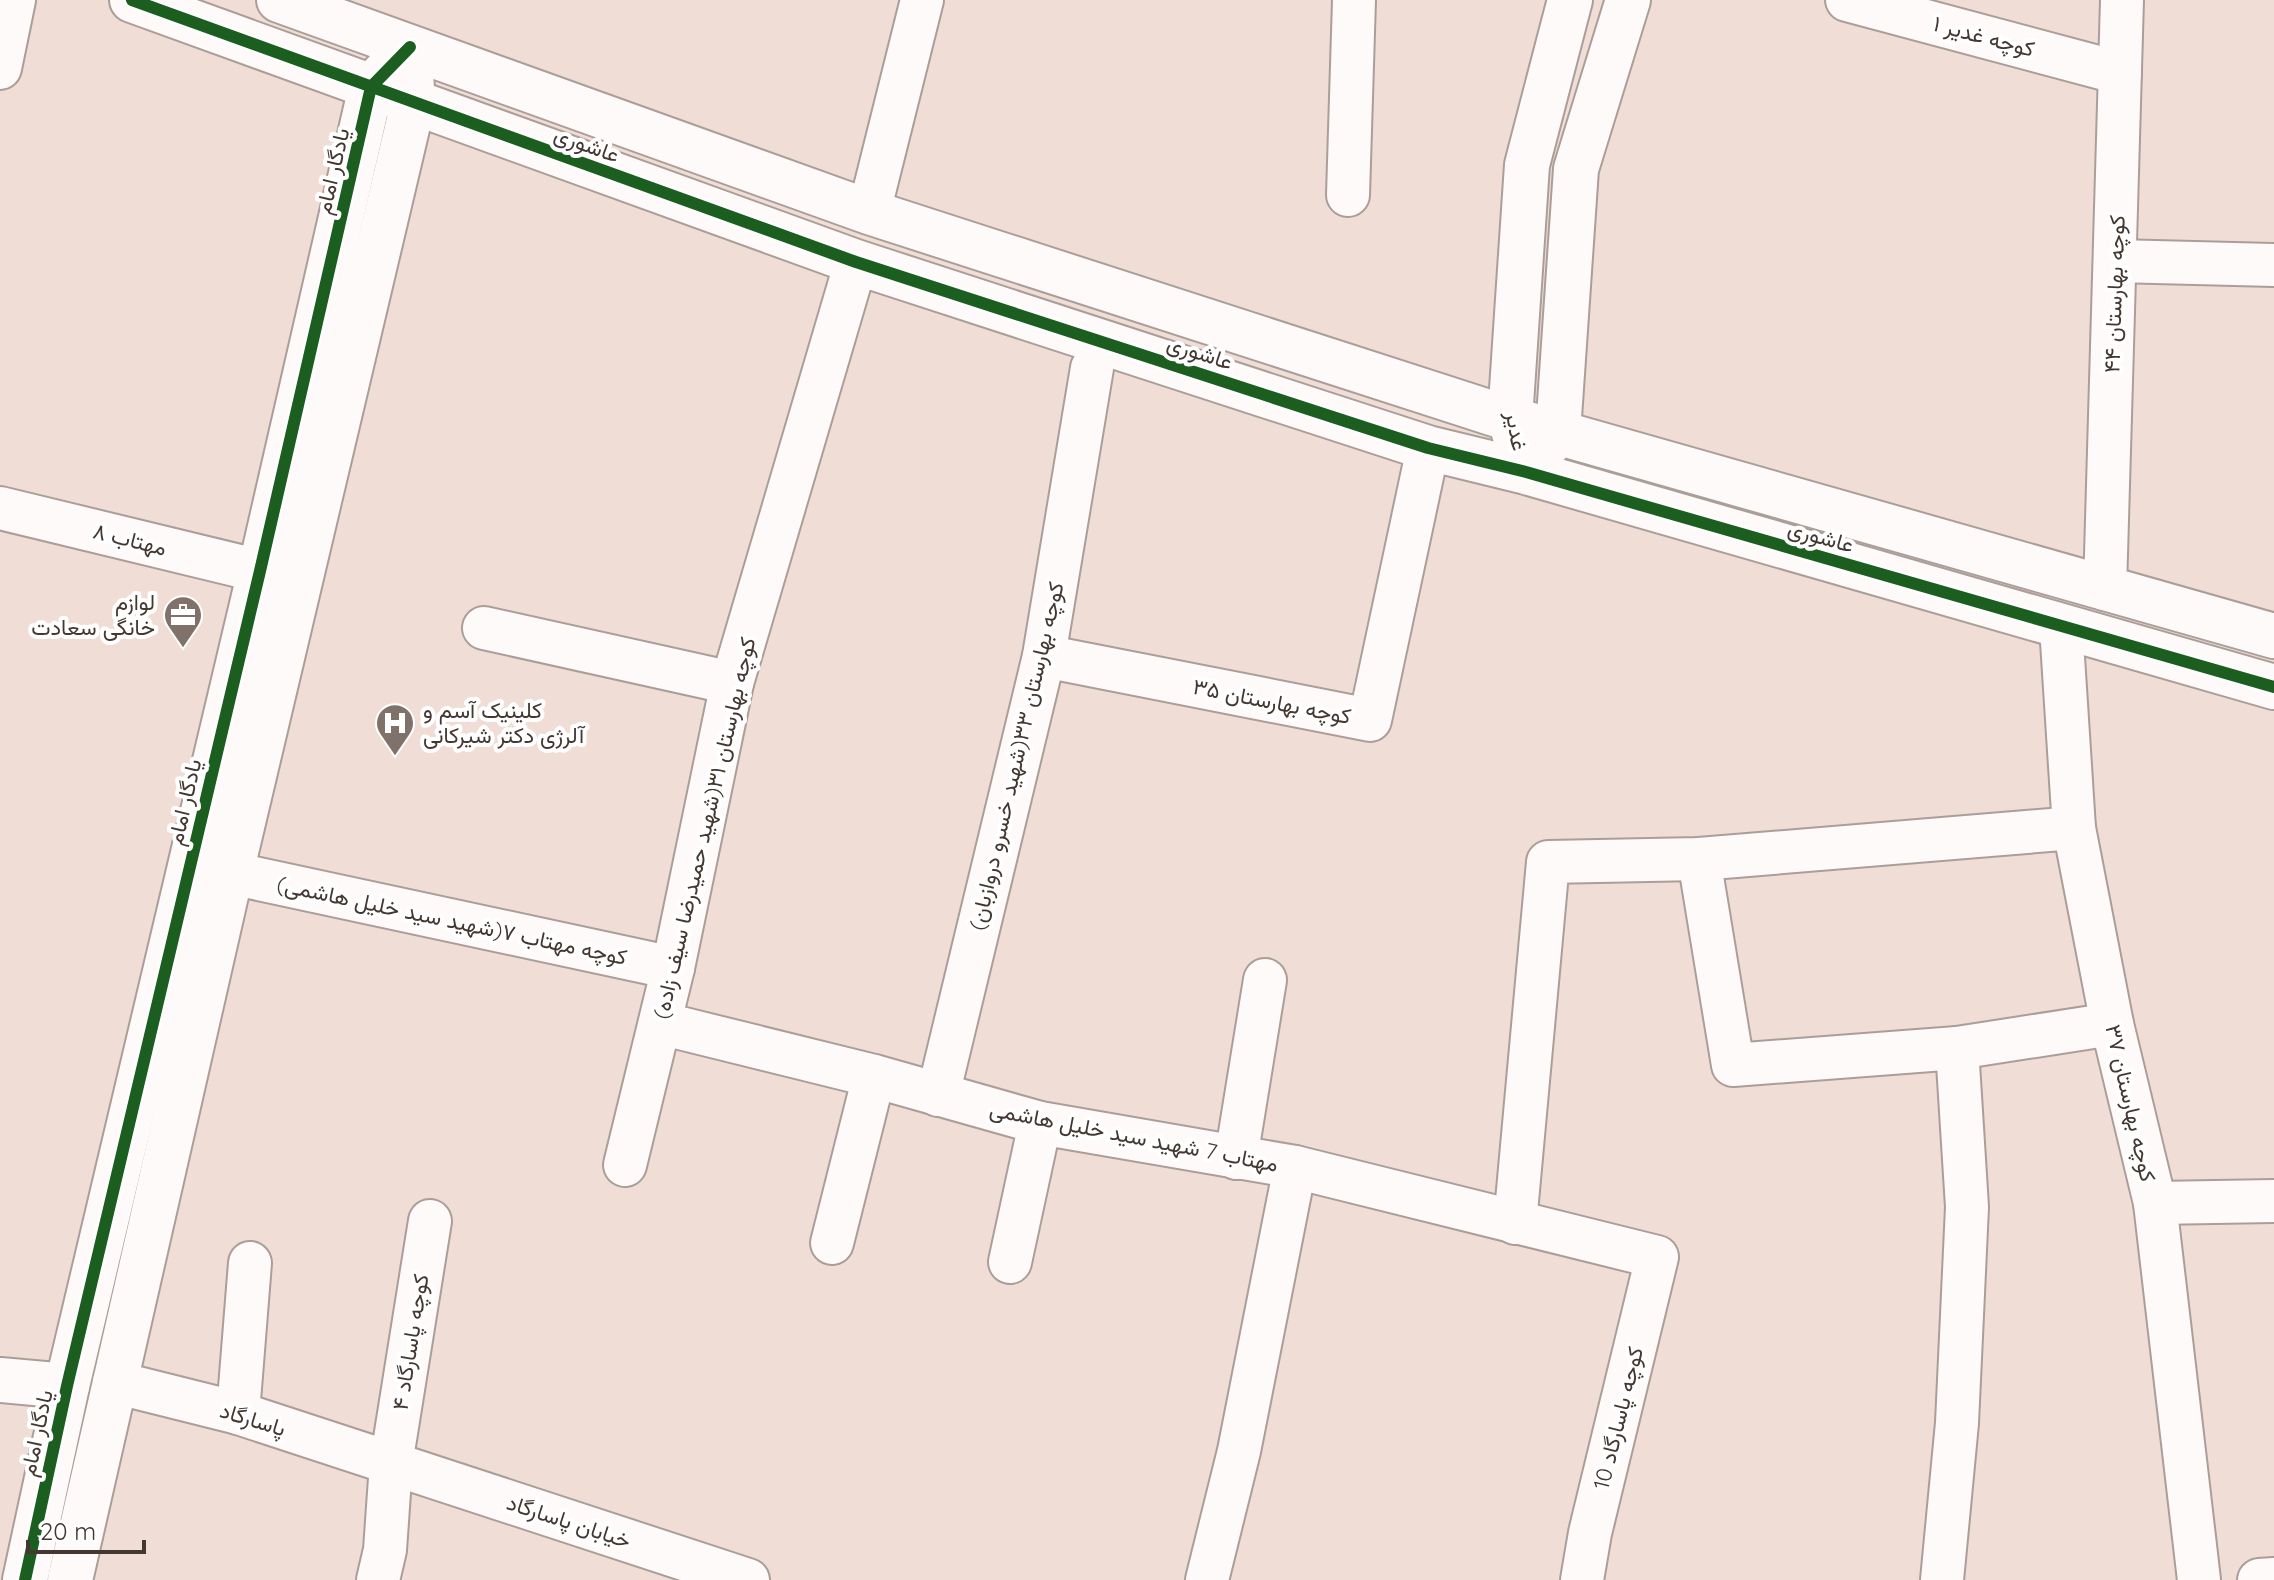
<svg xmlns="http://www.w3.org/2000/svg" width="2274" height="1580" font-family="Quicksand,Vazirmatn,sans-serif">
  <rect width="100%" height="100%" fill="#f0ded6"/>
  <g fill="none" stroke-linecap="round" stroke-linejoin="round">
    <defs>
      <g id="street">
        <polyline points="1847,0 2120,73"/>
        <polyline points="0,68 14,0"/>
        <polyline points="1348,195 1354,0"/>
        <polyline points="869,212 922,0"/>
        <polyline points="2115,261 2274,265"/>
        <polyline points="0,508 260,571"/>
        <polyline points="2105,589 2122,0"/>
        <polyline points="2061,626 2074,828 2112,1024 2155,1203 2199,1580"/>
        <polyline points="484,628 732,683"/>
        <polyline points="1044,656 1370,720 1428,448"/>
        <polyline points="1699,859 1733,1065 1957,1048 2112,1024"/>
        <polyline points="231,873 673,968"/>
        <polyline points="660,1023 874,1076 1040,1123 1295,1167 1657,1257 1590,1533 1582,1580"/>
        <polyline points="938,1095 1044,656 1092,368"/>
        <polyline points="1236,1158 1265,980"/>
        <polyline points="625,1165 673,968 732,683 856,262"/>
        <polyline points="2155,1203 2274,1201"/>
        <polyline points="1515,1223 1548,862 1699,859 2074,828"/>
        <polyline points="832,1243 874,1076"/>
        <polyline points="1010,1262 1040,1123"/>
        <polyline points="114,1382 238,1413 748,1580"/>
        <polyline points="238,1413 250,1263"/>
        <polyline points="378,1580 385,1550 391,1464 430,1221"/>
        <polyline points="1207,1580 1239,1451 1295,1167"/>
        <polyline points="1942,1580 1957,1423 1967,1207 1957,1048"/>
        <polyline points="2259,1580 2274,1579"/>
      </g>
      <g id="secondary">
        <polyline points="132,0 856,262 1428,448 1526,472 2274,687"/>
        <polyline points="279,0 869,212 1510,419 2274,636"/>
        <polyline points="1518,447 1510,419 1527,165 1570,0"/>
        <polyline points="1540,454 1558,432 1576,169 1628,0"/>
        <polyline points="0,1380 67,1386"/>
        <polyline points="25,1580 67,1386 260,571 371,87 391,66"/>
        <polyline points="70,1580 231,873 413,103 411,74"/>
      </g>
    </defs>
    <use href="#street" stroke="#ab9e98" stroke-width="46"/>
    <use href="#secondary" stroke="#ab9e98" stroke-width="48"/>
    <use href="#street" stroke="#fdfaf9" stroke-width="42"/>
    <use href="#secondary" stroke="#fdfaf9" stroke-width="44"/>
    <defs>
      <g id="cycleway">
        <polyline points="132,0 856,262 1428,448 1526,472 2274,687"/>
        <polyline points="25,1580 67,1386 260,571 371,87 410,47"/>
      </g>
    </defs>
    <use href="#cycleway" stroke="#fff" stroke-width="17"/>
    <use href="#cycleway" stroke="#1b5e20" stroke-width="12"/>
  </g>
  <defs>
    <symbol id="office-pin" viewBox="-11 -11 22 30"><path d="M0 17L-7.5 6A9.5 9.5 0 1 1 7.5 6Z" fill="#80716b" stroke="#fff"/><path d="M-6-3h4V-5.5h4V-3h4V5H-6ZM-1-4.5V-3h2v-1.5ZM-6 0V1H6V0Z" fill="#fff"/></symbol>
    <symbol id="hospital-pin" viewBox="-11 -11 22 30"><path d="M0 17L-7.5 6A9.5 9.5 0 1 1 7.5 6Z" fill="#80716b" stroke="#fff"/><path d="M-5-5h3v3.5h4V-5h3V5h-3V1.5h-4V5h-3Z" fill="#fff"/></symbol>
  </defs>
  <g fill-rule="evenodd">
    <use href="#office-pin" x="161" y="593" width="44" height="60"/>
    <use href="#hospital-pin" x="373" y="701" width="44" height="60"/>
  </g>
  <g text-anchor="middle" dominant-baseline="central" stroke-width="8" stroke-linejoin="round" paint-order="stroke">
    <g font-size="22" fill="#433731" stroke="#fff">
      <text transform="translate(1984 36) rotate(15)">کوچه غدیر ۱</text>
      <text transform="translate(587 144) rotate(20)">عاشوری</text>
      <text transform="translate(332 171) rotate(-77)">یادگار امام</text>
      <text transform="translate(2114 294) rotate(-88)">کوچه بهارستان ۴۴</text>
      <text transform="translate(1200 352) rotate(18)">عاشوری</text>
      <text transform="translate(1517 431) rotate(80)">غدیر</text>
      <text transform="translate(1821 536) rotate(16)">عاشوری</text>
      <text transform="translate(130 539) rotate(14)">مهتاب ۸</text>
      <text transform="translate(1272 701) rotate(11)">کوچه بهارستان ۳۵</text>
      <text transform="translate(1016 756) rotate(-77)">کوچه بهارستان ۳۳(شهید خسرو دروازبان)</text>
      <text transform="translate(184 802) rotate(-77)">یادگار امام</text>
      <text transform="translate(704 828) rotate(-77)">کوچه بهارستان ۳۱(شهید حمیدرضا سیف زاده)</text>
      <text transform="translate(452 920) rotate(12)">کوچه مهتاب ۷(شهید سید خلیل هاشمی)</text>
      <text transform="translate(2131 1103) rotate(77)">کوچه بهارستان ۳۷</text>
      <text transform="translate(1134 1136) rotate(11)">مهتاب 7 شهید سید خلیل هاشمی</text>
      <text transform="translate(410 1342) rotate(-81)">کوچه پاسارگاد ۴</text>
      <text transform="translate(1618 1418) rotate(-76)">کوچه پاسارگاد 10</text>
      <text transform="translate(253 1419) rotate(17)">پاسارگاد</text>
      <text transform="translate(36 1433) rotate(-78)">یادگار امام</text>
      <text transform="translate(569 1521) rotate(18)">خیابان پاسارگاد</text>
    </g>
    <g font-size="22" fill="#433731" stroke="#fff" text-anchor="end">
      <text x="155" y="602">لوازم<tspan x="155" dy="25">خانگی سعادت</tspan></text>
      <text x="423" y="710" text-anchor="start">کلینیک آسم و<tspan x="423" dy="25">آلرژی دکتر شیرکانی</tspan></text>
    </g>
  </g>
  <path d="M28 1540v12h116v-12" fill="none" stroke="#433731" stroke-width="4"/>
  <text x="40" y="1540" font-size="24" fill="#433731" stroke="#ffffff" stroke-width="6" paint-order="stroke">20 m</text>
</svg>
